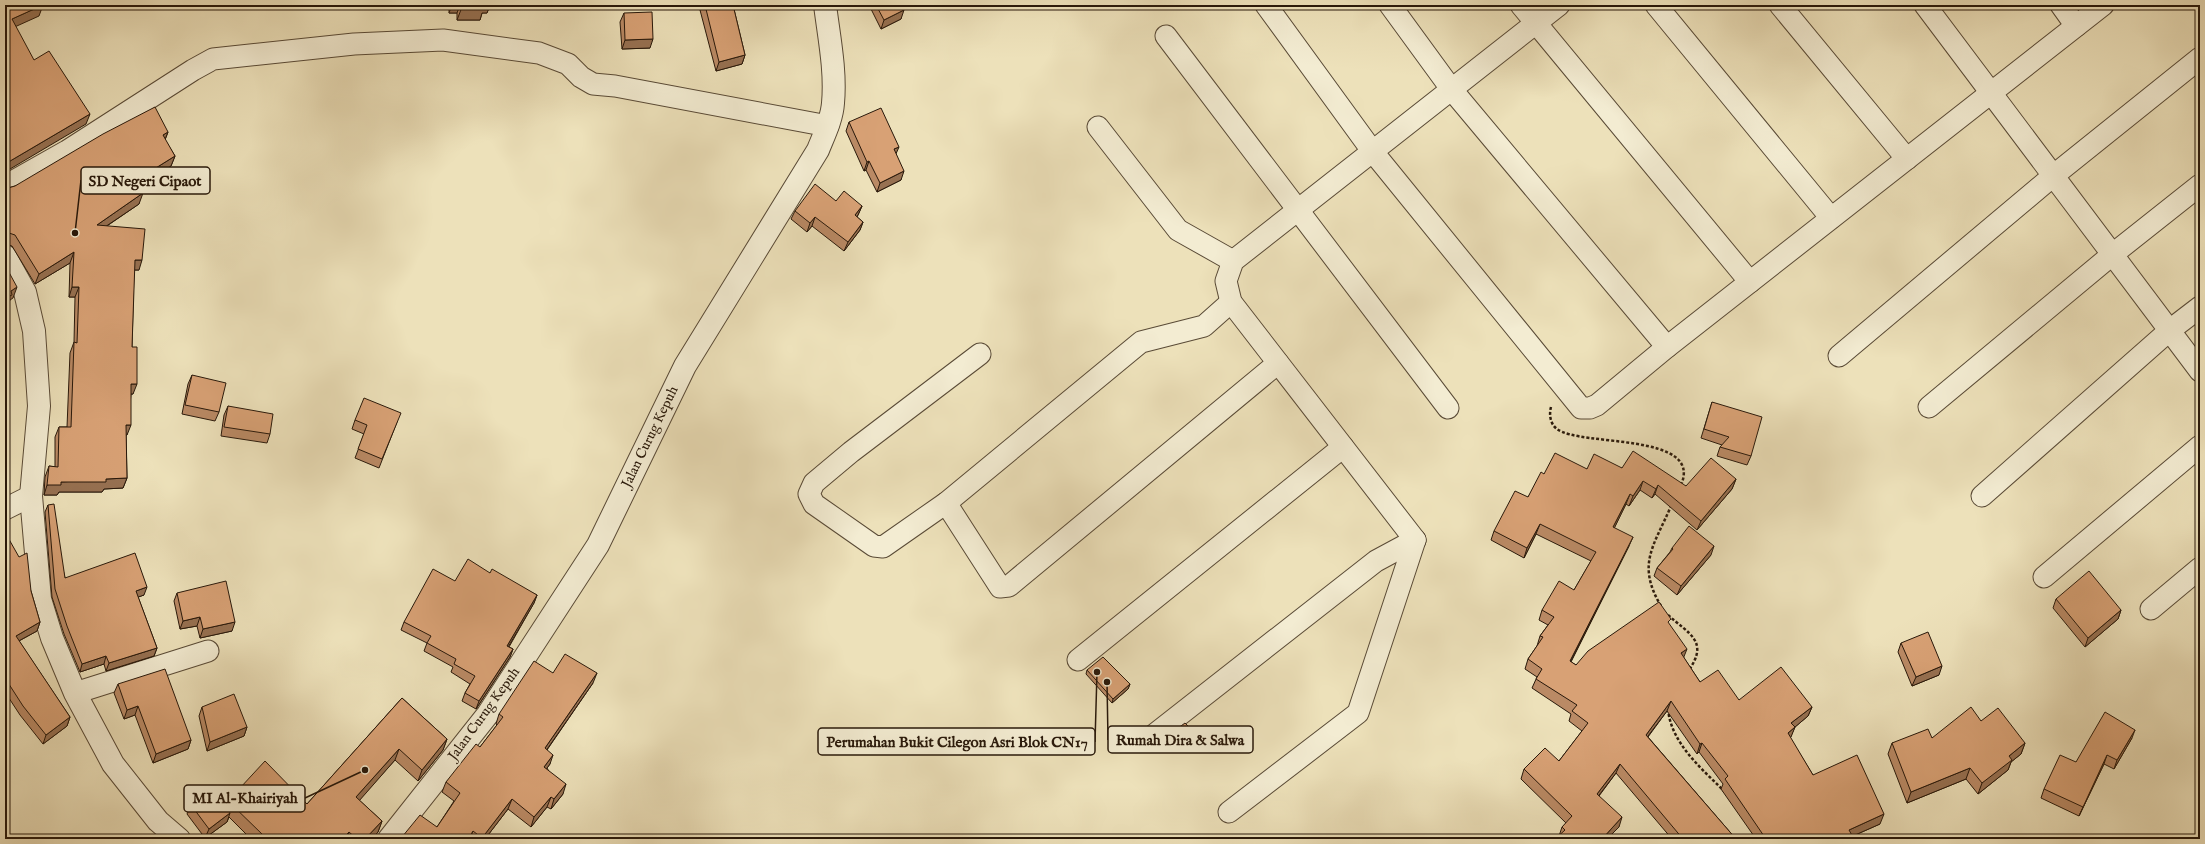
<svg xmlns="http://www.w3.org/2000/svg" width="2205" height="844" font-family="'IM FELL English',serif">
  <rect width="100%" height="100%" fill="#ede1ba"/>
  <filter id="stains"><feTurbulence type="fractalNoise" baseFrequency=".005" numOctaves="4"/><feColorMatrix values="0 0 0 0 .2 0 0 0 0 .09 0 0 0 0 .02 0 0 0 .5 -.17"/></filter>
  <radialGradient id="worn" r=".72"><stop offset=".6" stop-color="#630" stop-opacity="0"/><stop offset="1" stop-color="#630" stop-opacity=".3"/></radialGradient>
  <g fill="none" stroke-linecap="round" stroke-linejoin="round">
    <defs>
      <g id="minor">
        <polyline points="1266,5 1373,152 1581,408 1590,408 1597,405 1667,347 2103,5"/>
        <polyline points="1390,5 1452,90 1667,347"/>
        <polyline points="1521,5 1750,282"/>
        <polyline points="1656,5 1831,218"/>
        <polyline points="1780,5 1907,159"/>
        <polyline points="1925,5 2200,371"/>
        <polyline points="2061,5 2076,26"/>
        <polyline points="1166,36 1448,408"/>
        <polyline points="1098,127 1178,230 1233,261"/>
        <polyline points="5,186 67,151 193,70 213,59 354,44 443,40 539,53 568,64 581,77 593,84 615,86 828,126"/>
        <polyline points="980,354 851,452 814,483 809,494 814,504 874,546 883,547 946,503 1141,342 1204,326 1231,302"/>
        <polyline points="1839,356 2053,176 2200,58"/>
        <polyline points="1929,407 2113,254 2200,185"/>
        <polyline points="1982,496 2170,330 2200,307"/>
        <polyline points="946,503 1000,587 1009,586 1278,363"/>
        <polyline points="5,509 31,496"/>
        <polyline points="1415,540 1231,302 1226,281 1233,261 1559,5"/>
        <polyline points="2044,577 2200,446"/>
        <polyline points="2151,609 2200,568"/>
        <polyline points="1078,660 1343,447"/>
        <polyline points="75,693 208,651"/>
        <polyline points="1150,738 1376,561 1415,540"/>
        <polyline points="1229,812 1358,713 1415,540"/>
      </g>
      <g id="tertiary">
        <polyline points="5,256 25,292 34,331 39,406 31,496 40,599 52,638 75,693 113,764 158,821 179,839"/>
        <path d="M389 839 488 714 598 545 685 366 818 150C824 135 832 119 833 103 836 71 829 37 825 5"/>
      </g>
    </defs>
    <use href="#minor" stroke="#594a36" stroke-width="23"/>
    <use href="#tertiary" stroke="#594a36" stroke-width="24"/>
    <g stroke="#28180a" stroke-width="2.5" stroke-dasharray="3 2" stroke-linecap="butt">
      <path d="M1551 407C1549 414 1550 424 1557 429 1580 447 1704 432 1681 485"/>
      <path d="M1661 606C1636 564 1654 546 1671 506"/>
      <path d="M1668 615C1689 634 1709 641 1689 670"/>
      <path d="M1668 709C1671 743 1701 768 1724 791"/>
    </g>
    <use href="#minor" stroke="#f3ecd2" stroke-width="21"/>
    <use href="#tertiary" stroke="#f3ecd2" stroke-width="22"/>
  </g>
  <g fill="#ba8a65" stroke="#28180a">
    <polygon points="449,5 490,5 487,13 482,13 480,20 457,20 457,13 449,13"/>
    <polygon points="702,5 733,5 745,55 742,64 716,71 700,10"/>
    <polygon points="869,5 902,5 901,19 881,29"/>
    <polygon points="624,13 650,48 622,49 620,22"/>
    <polygon points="849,122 896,154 901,180 877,192 866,170 864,171 846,131"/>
    <polygon points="168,132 165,140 175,156 171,166 138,186 139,204 107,226 139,270 134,270 132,347 133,394 131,394 127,435 126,435 127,478 123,488 104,489 102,492 59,492 57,495 44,495 45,477 49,466 55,467 55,437 59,427 67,427 70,353 74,342 75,297 69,297 70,263 35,284 12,246 5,244 5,186 8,188 15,186"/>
    <polygon points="836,201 862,206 858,215 857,217 863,222 860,230 844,251 812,226 807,232 791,219 795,211"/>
    <polygon points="192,375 219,412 215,421 182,414 188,384"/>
    <polygon points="1712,402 1751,456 1747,465 1717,456 1720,447 1722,445 1701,438"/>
    <polygon points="228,406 270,434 267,443 221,436 224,415"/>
    <polygon points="355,420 397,422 379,468 355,458 364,434 352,429"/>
    <polygon points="1622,468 1686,486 1736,479 1732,489 1697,530 1655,494 1652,498 1640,490 1629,506 1626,504 1614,528 1629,546 1571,662 1576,665 1669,624 1684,658 1700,682 1739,700 1812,707 1808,716 1795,727 1790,738 1813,775 1880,824 1853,836 1854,839 1756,839 1721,789 1723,784 1699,752 1697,754 1667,711 1648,737 1736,839 1672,839 1616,773 1599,796 1619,827 1607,839 1555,839 1559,836 1562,827 1566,823 1521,779 1524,769 1559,761 1582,731 1569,721 1571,714 1532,688 1537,677 1525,669 1528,659 1537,646 1540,636 1548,625 1539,620 1542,610 1574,590 1591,561 1536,534 1524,558 1491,540 1494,531 1528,497 1544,474 1587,469"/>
    <polygon points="48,505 65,578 144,595 138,597 157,648 154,656 106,671 104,664 80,672 64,634 52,597 45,512"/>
    <polygon points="5,535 31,591 40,622 37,631 19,641 70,717 67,726 43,744 20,715 5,692"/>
    <polygon points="1672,548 1711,555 1677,595 1654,576 1657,568 1670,552"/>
    <polygon points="490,573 537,595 534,603 509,647 513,649 510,657 476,709 462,701 465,693 470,684 451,672 453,667 424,651 427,643 401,630 404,622 455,581"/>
    <polygon points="177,593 232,631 200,638 197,626 180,629 174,601"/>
    <polygon points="2056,599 2121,610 2118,619 2085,647 2053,608"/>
    <polygon points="1901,643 1939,675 1912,686 1898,652"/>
    <polygon points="1087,670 1130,684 1128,689 1112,703 1086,674"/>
    <polygon points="553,673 593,683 547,750 550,764 547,768 563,794 551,809 547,807 531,827 508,809 485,839 399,839 437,827 454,801 442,792 446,782 480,747 497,725 496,724 499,714"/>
    <polygon points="118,684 191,740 188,749 153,763 135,715 124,719 114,693"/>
    <polygon points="402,698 447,739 443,750 418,781 395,760 359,800 382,821 378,832 372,839 251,839 229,817 227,822 205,838 187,814 191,805 226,807 228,801 307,804"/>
    <polygon points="202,707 247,727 244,736 207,751 199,716"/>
    <polygon points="1981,721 2025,743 2021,754 2011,762 2008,770 1978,794 1966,779 1907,803 1888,754 1892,743 1932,738"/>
    <polygon points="1193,731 1191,736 1177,749 1168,739 1170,734"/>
    <polygon points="2132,738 2114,769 2104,764 2079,816 2041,798 2044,789 2076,762"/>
  </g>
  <g fill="#977152" stroke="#28180a">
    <polygon points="43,5 39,16 8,30 12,19"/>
    <polygon points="452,5 460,5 457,13 449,13"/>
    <polygon points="483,5 490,5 487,13 482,13 480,20 457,20 462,7"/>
    <polygon points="904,10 901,19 881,29 884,20"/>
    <polygon points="653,39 650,48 622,49 625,40"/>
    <polygon points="745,55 742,64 716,71 719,62"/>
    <polygon points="90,114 86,124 5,172 5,164"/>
    <polygon points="168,132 164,142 163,135"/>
    <polygon points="899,147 895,156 894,149"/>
    <polygon points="175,156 171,166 131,191 135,181"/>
    <polygon points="869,161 866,170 864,171 867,162"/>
    <polygon points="904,171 901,180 877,192 880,183"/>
    <polygon points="143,193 139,204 93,235 97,225"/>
    <polygon points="862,206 858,215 851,224 855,215"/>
    <polygon points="815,217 812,226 807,232 810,223"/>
    <polygon points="863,222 860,230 844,251 848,242"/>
    <polygon points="9,233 5,243 5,235"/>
    <polygon points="74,252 70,263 35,284 39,274"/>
    <polygon points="135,260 142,260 139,270 131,270"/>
    <polygon points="17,287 13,298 10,300 8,305 5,307 5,298 11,291"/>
    <polygon points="72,287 79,287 75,297 69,297"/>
    <polygon points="131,384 137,384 133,394 128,394"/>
    <polygon points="126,425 131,425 127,435 122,435"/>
    <polygon points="127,478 123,488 104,489 102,492 59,492 57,495 44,495 47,485 61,482 106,479"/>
    <polygon points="1736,479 1732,489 1697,530 1701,521"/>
    <polygon points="1643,481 1640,490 1629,506 1633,496"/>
    <polygon points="1658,485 1655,494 1652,498 1656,489"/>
    <polygon points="1630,494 1626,504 1610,537 1613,527"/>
    <polygon points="1540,524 1536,534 1524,558 1527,548"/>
    <polygon points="1633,537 1629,546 1566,671 1570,661"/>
    <polygon points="1714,546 1711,555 1677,595 1681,586"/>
    <polygon points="147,587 144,595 133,599 136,591"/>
    <polygon points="537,595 534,603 504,654 507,646"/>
    <polygon points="2121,610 2118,619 2085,647 2088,638"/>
    <polygon points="200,617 197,626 180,629 183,621"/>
    <polygon points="40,622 37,631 13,644 16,636"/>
    <polygon points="235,622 232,631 200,638 203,629"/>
    <polygon points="157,648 154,656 106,671 109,663"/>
    <polygon points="513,649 510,657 476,709 479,701"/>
    <polygon points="1687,649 1683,659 1681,653"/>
    <polygon points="106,656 104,664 80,672 82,664"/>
    <polygon points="1942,666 1939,675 1912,686 1916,677"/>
    <polygon points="597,673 593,683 541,758 545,748"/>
    <polygon points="1130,684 1128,689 1112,703 1113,699"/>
    <polygon points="1671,701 1667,711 1642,744 1646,735"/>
    <polygon points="138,706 135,715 124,719 127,710"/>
    <polygon points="1812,707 1808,716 1788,733 1791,723"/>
    <polygon points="70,717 67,726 43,744 46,735"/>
    <polygon points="247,727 244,736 207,751 210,742"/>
    <polygon points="1795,727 1791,737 1784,743 1788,733"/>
    <polygon points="2135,730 2132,738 2114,769 2117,760"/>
    <polygon points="1193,731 1191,736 1177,749 1178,744"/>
    <polygon points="447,739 443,750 418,781 422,770"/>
    <polygon points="191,740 188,749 153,763 156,754"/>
    <polygon points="1702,743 1699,752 1697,754 1700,744"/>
    <polygon points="2025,743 2021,754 2011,762 2008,770 1978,794 1982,783 2009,756"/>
    <polygon points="399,749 395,760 352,809 356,797"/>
    <polygon points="553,755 550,764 541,776 544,767"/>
    <polygon points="2107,755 2104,764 2079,816 2083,807"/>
    <polygon points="1620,764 1616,773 1593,803 1597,794"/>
    <polygon points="1970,768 1966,779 1907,803 1911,792"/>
    <polygon points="566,784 563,794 551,809 554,799"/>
    <polygon points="551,797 547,807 531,827 534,817"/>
    <polygon points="512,799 508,809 485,839 481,839"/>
    <polygon points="230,813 227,822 205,838 209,829"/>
    <polygon points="1884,814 1880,824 1846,839 1849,830"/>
    <polygon points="1622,817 1619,827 1607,839 1602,839"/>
    <polygon points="382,821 378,832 372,839 365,839"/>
    <polygon points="473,831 470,839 468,839"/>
    <polygon points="349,832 347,839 342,839"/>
  </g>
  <g fill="#d8a175" stroke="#28180a">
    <polygon points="5,5 43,5 12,19 34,60 49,51 90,114 5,164"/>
    <polygon points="462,5 485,5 484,7 462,7"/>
    <polygon points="705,5 733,5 745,55 719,62"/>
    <polygon points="876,5 902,5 904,10 884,20"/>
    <polygon points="652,12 653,39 625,40 624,13"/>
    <polygon points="155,107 168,132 163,135 175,156 135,181 143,193 97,225 145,229 142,260 135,260 132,347 137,347 137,384 131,384 131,425 126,425 127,478 106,479 106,482 61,482 61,485 47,485 49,466 58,467 59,427 71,427 74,342 77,343 79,287 72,287 74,252 39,274 15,235 9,233 5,235 5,186 8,188 15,186 103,134"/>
    <polygon points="881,108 899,147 894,149 904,171 880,183 869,161 867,162 849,122"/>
    <polygon points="815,184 836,201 844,191 862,206 855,215 863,222 848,242 815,217 810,223 795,211"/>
    <polygon points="5,265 17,287 11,291 12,295 5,298"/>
    <polygon points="192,375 226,383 219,412 185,405"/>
    <polygon points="364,398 401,413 382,459 358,449 367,425 355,420"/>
    <polygon points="1712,402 1762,417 1751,456 1720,447 1729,437 1704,429"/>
    <polygon points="228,406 273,414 270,434 224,427"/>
    <polygon points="1633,451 1686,486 1711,458 1736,479 1701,521 1658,485 1656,489 1643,481 1633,496 1630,494 1613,527 1633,537 1570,661 1576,665 1588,651 1659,602 1671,619 1668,622 1687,649 1681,653 1700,682 1718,670 1739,700 1781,667 1812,707 1791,723 1795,727 1788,733 1813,775 1857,755 1884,814 1849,830 1854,839 1766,839 1725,779 1728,776 1702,743 1700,744 1671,701 1646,735 1736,839 1683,839 1620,764 1597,794 1622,817 1602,839 1555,839 1565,830 1562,827 1572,816 1524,769 1545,748 1559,761 1588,723 1572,711 1577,705 1536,679 1542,669 1528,659 1543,637 1540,636 1554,617 1542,610 1559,581 1574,590 1596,552 1540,524 1527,548 1494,531 1515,491 1528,497 1541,472 1544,474 1555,453 1587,469 1594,454 1622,468"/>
    <polygon points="54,504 65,578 135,553 147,587 136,591 157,648 109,663 106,656 82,664 67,626 55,589 48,505"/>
    <polygon points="1689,526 1714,546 1681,586 1657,568 1673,549 1672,548"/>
    <polygon points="6,534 19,557 27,553 31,591 40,622 16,636 70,717 46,735 23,706 5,678 5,535"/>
    <polygon points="468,559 490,573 492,569 537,595 507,646 513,649 479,701 465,693 475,676 454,664 456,659 427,643 431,636 404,622 433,569 455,581"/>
    <polygon points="2089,571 2121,610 2088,638 2056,599"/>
    <polygon points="226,581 235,622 203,629 200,617 183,621 177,593"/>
    <polygon points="1928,632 1942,666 1916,677 1901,643"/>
    <polygon points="565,654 597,673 545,748 553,755 544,767 566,784 554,799 551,797 534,817 512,799 482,838 473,831 468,839 399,839 402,837 420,815 437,827 460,793 446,782 476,744 480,747 503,717 499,714 534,661 553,673"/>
    <polygon points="1103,657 1130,684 1113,699 1087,670"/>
    <polygon points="165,669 191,740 156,754 138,706 127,710 118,684"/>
    <polygon points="234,694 247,727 210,742 202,707"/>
    <polygon points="402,698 447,739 422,770 399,749 356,797 382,821 365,839 357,839 349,832 342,839 332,839 330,837 328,839 259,839 263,835 228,801 265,761 307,804"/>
    <polygon points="1971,707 1981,721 1998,708 2025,743 2009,756 2012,760 1982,783 1970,768 1911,792 1892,743 1928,729 1932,738"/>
    <polygon points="2105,712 2135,730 2117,760 2107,755 2083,807 2044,789 2060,755 2076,762"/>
    <polygon points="1185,723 1193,731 1178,744 1170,734"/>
    <polygon points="212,789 230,813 209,829 191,805"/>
  </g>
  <g text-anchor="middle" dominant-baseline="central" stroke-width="4" stroke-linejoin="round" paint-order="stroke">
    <g font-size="14" fill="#28180a" stroke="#f3ecd2">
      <text transform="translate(650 437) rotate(-64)">Jalan Curug Kepuh</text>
      <text transform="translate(484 714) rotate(-54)">Jalan Curug Kepuh</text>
    </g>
  </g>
  <path fill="none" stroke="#28180a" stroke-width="1.5" d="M75 233L81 180M1107 682L1108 740M1097 672L1095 742M365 770L305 798"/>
  <g fill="#28180a" stroke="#f3ecd2" stroke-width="1.5">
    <circle cx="75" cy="233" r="4"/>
    <circle cx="1107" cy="682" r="4"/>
    <circle cx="1097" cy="672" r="4"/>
    <circle cx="365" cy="770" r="4"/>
  </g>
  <g fill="#f3ecd2" stroke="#28180a" stroke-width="1.5">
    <rect x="81" y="167" width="129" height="27" rx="4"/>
    <rect x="1108" y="726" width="145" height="27" rx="4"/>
    <rect x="818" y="728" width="277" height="27" rx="4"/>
    <rect x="184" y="785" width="121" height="27" rx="4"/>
  </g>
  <g font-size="15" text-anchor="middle" font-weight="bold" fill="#28180a">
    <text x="145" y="186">SD Negeri Cipaot</text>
    <text x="1180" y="745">Rumah Dira &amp; Salwa</text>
    <text x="957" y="747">Perumahan Bukit Cilegon Asri Blok CN17</text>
    <text x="245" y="803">MI Al-Khairiyah</text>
  </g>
  <rect width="2205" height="844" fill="none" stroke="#ede1ba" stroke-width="20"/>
  <rect x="6" y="6" width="2193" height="832" fill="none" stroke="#28180a" stroke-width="2"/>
  <rect x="10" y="10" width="2185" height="824" fill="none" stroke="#28180a"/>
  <rect width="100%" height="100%" filter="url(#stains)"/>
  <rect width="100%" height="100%" fill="url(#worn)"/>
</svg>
